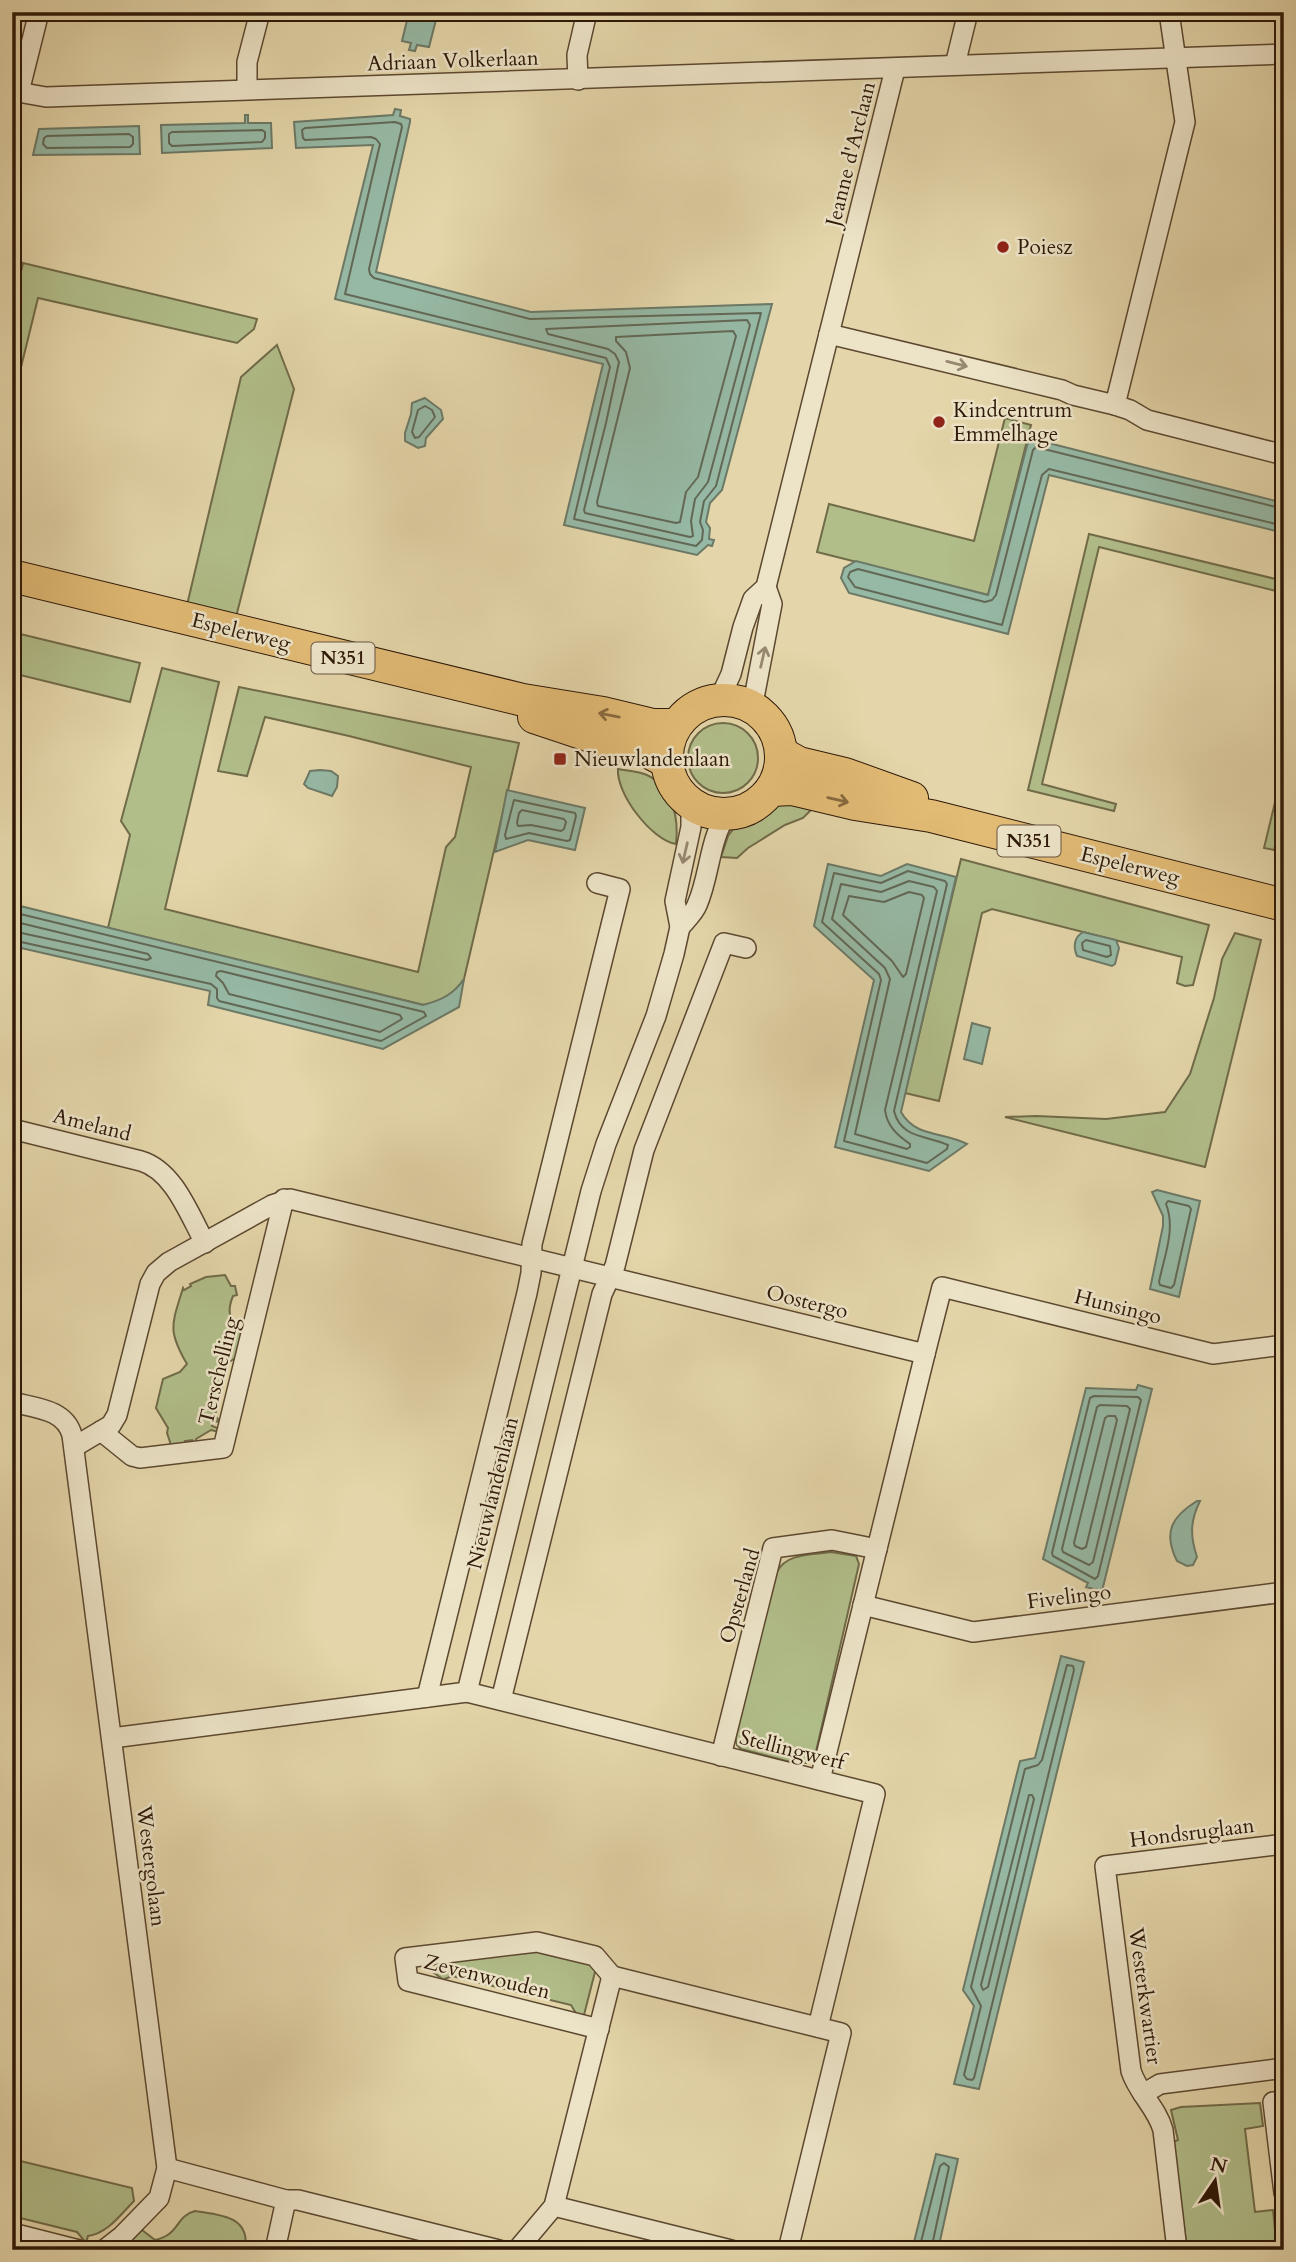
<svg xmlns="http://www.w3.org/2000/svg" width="1296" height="2262" font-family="Cardo,serif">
  <rect width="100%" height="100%" fill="#e4d6aa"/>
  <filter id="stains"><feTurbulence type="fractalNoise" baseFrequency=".00286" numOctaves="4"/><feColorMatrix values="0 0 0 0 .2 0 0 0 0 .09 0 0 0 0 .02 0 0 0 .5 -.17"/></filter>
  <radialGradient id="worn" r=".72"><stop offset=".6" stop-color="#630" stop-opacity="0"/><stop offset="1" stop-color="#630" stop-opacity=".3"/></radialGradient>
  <g fill="#b1be8a" stroke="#706b49" stroke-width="2">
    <polygon points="23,263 257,319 254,329 237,343 38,298 12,404 12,310"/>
    <polygon points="277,345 294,389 236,617 187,605 241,377"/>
    <polygon points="1005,418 1031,425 988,595 817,552 829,504 974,541"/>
    <polygon points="1089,534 1284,581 1284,593 1099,547 1042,784 1116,804 1114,811 1028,790"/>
    <polygon points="12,632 140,663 130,702 12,673"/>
    <path d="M162 668 219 682 165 909 418 972 446 847 455 837 471 767 349 736 265 717 247 776 218 771 239 687 519 743 464 979C454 994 442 1000 424 1005L108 928 130 835 121 821Z"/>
    <circle cx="723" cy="758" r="35"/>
    <polygon points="1284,765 1284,810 1274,850 1264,848"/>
    <path d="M618 769C628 771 638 771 647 775 673 787 679 819 676 844 651 840 616 793 618 769Z"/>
    <polygon points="812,804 810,811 803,818 785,825 748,848 737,858 721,857 728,836 734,828 746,819 774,805"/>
    <polygon points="961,859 1209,925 1193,985 1185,986 1177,983 1182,957 992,909 982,913 939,1101 905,1093"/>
    <polygon points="1235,933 1261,940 1205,1167 1005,1117 1036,1116 1106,1119 1165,1112 1190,1074 1214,998 1222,959"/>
    <path d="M225 1275 231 1286H235L237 1295 233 1296C228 1308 227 1321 241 1326L239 1332 244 1334 238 1356 228 1363 215 1415 220 1422 214 1421 212 1426 220 1429 219 1432 211 1430 196 1439V1445H193L192 1440 185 1441 186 1446 172 1448 167 1433 168 1428 156 1408 163 1379 180 1372 187 1364C167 1330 172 1324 183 1288L184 1290 191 1286 190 1284 206 1277Z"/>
    <path d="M831 1552 856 1556 859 1564 815 1756 806 1763H794L741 1749 737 1745 735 1737 777 1572C786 1553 811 1555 831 1552Z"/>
    <polygon points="538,1950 589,1964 596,1968 584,2015 577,2015 571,2005 452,1976 440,1981 441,1978 433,1972 437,1967 447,1965 447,1961"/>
    <polygon points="1260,2103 1263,2126 1245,2129 1255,2212 1273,2210 1277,2250 1188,2250 1185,2235 1173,2142 1178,2140 1171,2110 1181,2107"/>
    <path d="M12 2159 132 2188 134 2201C121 2214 107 2234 88 2236L86 2243 77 2232 12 2216Z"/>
    <path d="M195 2211C220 2215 251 2216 245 2250H128L126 2248 127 2244 142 2230 155 2240C180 2235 175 2216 195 2211Z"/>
  </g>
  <g fill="#96b9a5" stroke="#6c7966" stroke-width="2">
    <polygon points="409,12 438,12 429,47 417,45 415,51 409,50 411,43 402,41"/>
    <polygon points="395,109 401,110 400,116 410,119 410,122 376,272 531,312 772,304 722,490 710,503 706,522 710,528 709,539 714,540 712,546 708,545 697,555 564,525 603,364 335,299 373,145 296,148 294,122 393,115"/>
    <polygon points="245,115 248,115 248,123 271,123 272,148 162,153 161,125 245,123"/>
    <polygon points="139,126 140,154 33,155 39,129"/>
    <polygon points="425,398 441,410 443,419 426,438 425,446 418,448 405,441 405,433 411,414 412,403"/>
    <polygon points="1029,438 1284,503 1284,533 1049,475 1008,634 849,593 841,578 844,568 856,561 988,595"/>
    <polygon points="320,770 331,771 338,776 337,787 332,796 308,788 304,784 310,771"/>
    <polygon points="507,790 585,808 575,850 528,840 495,852"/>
    <path d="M828 864 881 876 907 864 956 877 901 1112C916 1138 942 1131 967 1144L929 1171 835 1147 874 980 814 926Z"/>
    <path d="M12 904 423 1005C442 1000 454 994 464 979L459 1007 383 1049 208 1005 210 991 12 946Z"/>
    <path d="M1083 932 1116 940 1119 948 1115 964 1112 966 1077 956C1073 947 1074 937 1083 932Z"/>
    <polygon points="972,1023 990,1028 982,1064 964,1059"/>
    <polygon points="1157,1190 1200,1201 1179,1297 1150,1289 1163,1226 1163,1216 1152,1192"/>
    <polygon points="1138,1385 1152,1389 1102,1591 1086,1587 1088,1583 1043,1559 1086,1388 1136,1390"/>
    <path d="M1197 1501H1200C1190 1521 1190 1536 1197 1557L1193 1565 1187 1566 1177 1561C1163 1533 1171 1517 1197 1501Z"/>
    <polygon points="1061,1656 1084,1662 979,2089 954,2084 974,2006 963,1990 1020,1761 1035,1758"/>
    <polygon points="936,2154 958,2159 938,2250 912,2250"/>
  </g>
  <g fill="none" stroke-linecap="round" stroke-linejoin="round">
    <g stroke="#626856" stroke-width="2">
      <polygon points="395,122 401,124 402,127 369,269 370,274 374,278 530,319 761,313 716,486 704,501 700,522 703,530 702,540 696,546 574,519 610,367 606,358 345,294 380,144 376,139 371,137 305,140 303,138 302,130 305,128"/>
      <polygon points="262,130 265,132 265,138 262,142 172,146 169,143 169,134 172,132"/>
      <polygon points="129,134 133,137 133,144 130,147 47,148 43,144 44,138 47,136"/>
      <polygon points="747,320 750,325 708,482 695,499 691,521 693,536 690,537 585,513 584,510 606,423 619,362 615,354 608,349 548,334 546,329"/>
      <polygon points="733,331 736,336 698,477 686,492 680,522 676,523 598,506 597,502 630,368 626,352 616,341 616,337"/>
      <polygon points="425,406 432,410 435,417 419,437 415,438 412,432 418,410"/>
      <polyline points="1284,509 1036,447 1033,450 996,595 992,600 985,602 858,569 850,572 848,577 855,587 1002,625 1042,475 1049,469 1284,526"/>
      <polygon points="514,800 575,813 576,816 570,840 567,841 529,833 506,839 505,835"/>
      <polygon points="522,810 564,819 566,822 564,829 561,831 531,825 518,826 517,823 519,813"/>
      <path d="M908 871 945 881 947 884 894 1111C901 1139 927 1135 948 1145L947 1149 927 1163 844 1141 881 980 879 974 822 922 834 873 881 883Z"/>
      <path d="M909 881 934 887 937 891 885 1110C887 1126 897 1135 910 1144V1147L907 1149 855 1134 890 979 885 968 832 919 841 884 881 892Z"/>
      <polygon points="909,892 922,895 924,898 906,974 903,977 892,961 843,915 849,896 884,902"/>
      <polyline points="12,912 424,1012 426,1016 381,1041 219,1001 217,998 217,989 211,984 12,940"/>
      <polyline points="12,921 148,954 151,958 147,960 12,931"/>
      <polygon points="1086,940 1110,946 1111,955 1107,957 1083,950 1082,943"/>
      <polygon points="221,971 400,1015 402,1019 380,1032 229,994 223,983 216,976 217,972"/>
      <path d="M1168 1201 1189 1206 1191 1209 1174 1285 1171 1288 1160 1285 1159 1282C1164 1257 1176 1229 1166 1204Z"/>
      <polygon points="1094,1396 1138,1397 1141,1400 1098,1576 1095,1579 1053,1556 1052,1553 1090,1398"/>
      <polygon points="1100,1405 1127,1406 1130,1409 1093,1562 1089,1565 1063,1552 1062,1549 1097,1407"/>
      <polygon points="1108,1416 1115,1416 1117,1420 1086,1547 1082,1549 1075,1546 1074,1543 1105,1418"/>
      <polygon points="1067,1665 1073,1666 1074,1670 974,2078 972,2080 967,2079 964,2075 981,2006 971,1987 1025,1769 1038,1765 1042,1760"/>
      <polygon points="1029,1795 1032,1795 1034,1799 988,1987 983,1990 981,1985"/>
      <polyline points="919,2250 940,2166 944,2163 949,2167 931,2250"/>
    </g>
    <defs>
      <g id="minor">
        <polyline points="955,65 968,12"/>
        <polyline points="578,80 577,55 587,12"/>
        <polyline points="247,89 247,62 260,12"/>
        <polyline points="12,91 46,97 1284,54"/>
        <polyline points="19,92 39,12"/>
        <polyline points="829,334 1062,390 1073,395 1115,405 1185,122 1169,12"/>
        <polyline points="1115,405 1130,410 1147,420 1284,455"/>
        <polyline points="719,700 731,674 743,627 753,599 766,587 895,69"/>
        <polyline points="756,710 754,698 772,604 766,587"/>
        <path d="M680 927C686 920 694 913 697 905 710 876 709 839 727 814"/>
        <path d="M12 1129 141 1161C174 1171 189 1214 205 1243"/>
        <path d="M12 1402C35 1408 65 1409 72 1435L167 2168 159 2198 122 2236 104 2250"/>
        <polyline points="101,1431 132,1456 140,1458 223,1448 284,1199"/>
        <polyline points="74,1447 111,1425 117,1415 150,1284 156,1273 169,1262 272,1205 290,1199 925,1354 942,1287 1213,1354 1284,1345"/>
        <polyline points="863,1605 973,1632 1284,1592"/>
        <polyline points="467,1692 875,1794 818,2027"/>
        <polyline points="427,1697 527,1293 531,1273 532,1244 620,889 597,883"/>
        <polyline points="501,1700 602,1294 615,1266 644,1150 724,943 746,948"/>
        <polyline points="112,1738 467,1692 591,1191 606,1144 656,1016 674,954 680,927 675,901 691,827 691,804"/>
        <polyline points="721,1756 773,1548 832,1540 877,1549"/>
        <polyline points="820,1780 925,1354"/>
        <polyline points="612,1976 841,2033 788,2250"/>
        <polyline points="599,2029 408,1981 405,1958 537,1942 595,1956 612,1976"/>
        <polyline points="1143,2094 1160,2084 1284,2068"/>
        <polyline points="1273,2102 1284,2193"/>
        <polyline points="167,2168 286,2200 298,2200 499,2250"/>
        <polyline points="554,2206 731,2250"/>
        <polyline points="12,2233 79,2250"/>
        <polyline points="275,2250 286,2200"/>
        <polyline points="517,2250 554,2206 612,1976"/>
        <path d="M1177 2250 1163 2130C1157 2108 1138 2093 1131 2071L1105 1866 1284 1844"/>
      </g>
      <g id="primary">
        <polyline points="12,576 523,700 603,713 653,725 676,725"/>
        <circle cx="724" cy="757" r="57"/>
        <polyline points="534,717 600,739 647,751 667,762"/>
        <polyline points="781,753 799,763 845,774 912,798"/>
        <polyline points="771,790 792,789 855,804 931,816 1284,905"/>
      </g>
    </defs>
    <use href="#minor" stroke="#5c4830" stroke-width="22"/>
    <use href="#primary" stroke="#2e1808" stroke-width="34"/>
    <use href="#minor" stroke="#ede4c8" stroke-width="19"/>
    <use href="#primary" stroke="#e2bb75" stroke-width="32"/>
  </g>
  <defs><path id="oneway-shaft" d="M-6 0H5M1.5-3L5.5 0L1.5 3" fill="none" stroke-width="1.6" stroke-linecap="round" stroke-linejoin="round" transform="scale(1.75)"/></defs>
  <g stroke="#978872">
    <use href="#oneway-shaft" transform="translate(957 364) rotate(14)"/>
    <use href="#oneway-shaft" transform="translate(763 657) rotate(-77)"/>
    <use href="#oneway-shaft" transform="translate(685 853) rotate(103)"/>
  </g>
  <g stroke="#886a3e">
    <use href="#oneway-shaft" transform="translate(609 715) rotate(-169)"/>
    <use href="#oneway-shaft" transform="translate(838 800) rotate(13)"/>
  </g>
  <g fill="#8f2418" stroke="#ede4c8" stroke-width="2.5">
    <circle cx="1003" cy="247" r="7"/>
    <circle cx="939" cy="422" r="7"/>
    <rect x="553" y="752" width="14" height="14" rx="3.5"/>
  </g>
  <g text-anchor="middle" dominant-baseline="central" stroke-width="5" stroke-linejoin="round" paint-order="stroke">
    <g fill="#ede4c8" stroke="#675542" stroke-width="2">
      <rect x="311.5" y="642.5" width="63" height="31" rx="5"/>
      <rect x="997.5" y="825.5" width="63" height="31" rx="5"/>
    </g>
    <g font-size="19" font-weight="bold" fill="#2e1808">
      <text x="343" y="658">N351</text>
      <text x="1029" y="841">N351</text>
    </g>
    <g font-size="21" fill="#2e1808" stroke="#ede4c8">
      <text transform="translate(453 61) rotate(-2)">Adriaan Volkerlaan</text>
      <text transform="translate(851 154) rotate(-76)">Jeanne d'Arclaan</text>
      <text transform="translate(241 632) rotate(14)">Espelerweg</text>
      <text transform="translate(1130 866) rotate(14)">Espelerweg</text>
      <text transform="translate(92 1125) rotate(14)">Ameland</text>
      <text transform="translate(807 1302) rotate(14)">Oostergo</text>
      <text transform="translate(1118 1307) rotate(14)">Hunsingo</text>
      <text transform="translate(219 1371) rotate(-76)">Terschelling</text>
      <text transform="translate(493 1493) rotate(-76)">Nieuwlandenlaan</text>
      <text transform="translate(740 1596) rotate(-74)">Opsterland</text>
      <text transform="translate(1069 1597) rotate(-7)">Fivelingo</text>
      <text transform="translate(792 1750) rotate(14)">Stellingwerf</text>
      <text transform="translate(1192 1833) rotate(-7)">Hondsruglaan</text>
      <text transform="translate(151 1866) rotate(83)">Westergolaan</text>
      <text transform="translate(487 1977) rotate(14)">Zevenwouden</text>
      <text transform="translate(1145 1996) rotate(82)">Westerkwartier</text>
    </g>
    <g font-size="21" fill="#2e1808" stroke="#ede4c8" text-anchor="start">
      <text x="1017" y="247">Poiesz</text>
      <text x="953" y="410">Kindcentrum<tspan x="953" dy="24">Emmelhage</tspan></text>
      <text x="574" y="759">Nieuwlandenlaan</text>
    </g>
  </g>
  <rect width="1296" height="2262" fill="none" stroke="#e4d6aa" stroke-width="42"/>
  <rect x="14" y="14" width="1268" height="2234" fill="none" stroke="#2e1808" stroke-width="3.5"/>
  <rect x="21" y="21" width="1254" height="2220" fill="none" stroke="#2e1808" stroke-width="2"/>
  <g transform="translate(1215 2181) rotate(13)" stroke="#ede4c8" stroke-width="5" paint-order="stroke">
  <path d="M0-5L12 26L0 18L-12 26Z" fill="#2e1808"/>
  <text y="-10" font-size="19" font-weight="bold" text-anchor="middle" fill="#2e1808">N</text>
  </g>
  <rect width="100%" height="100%" filter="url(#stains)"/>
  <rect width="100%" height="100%" fill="url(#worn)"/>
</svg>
